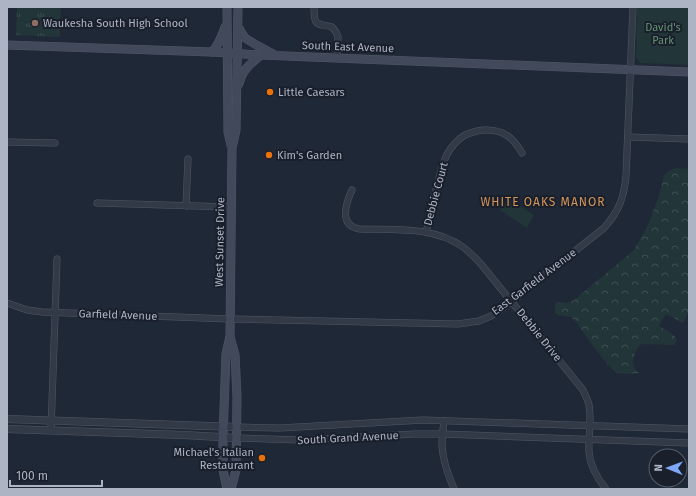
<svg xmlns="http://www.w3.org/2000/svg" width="696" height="496" font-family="'Fira Sans',sans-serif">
  <defs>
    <pattern id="grass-tufts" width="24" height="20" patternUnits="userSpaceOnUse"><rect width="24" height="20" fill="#223538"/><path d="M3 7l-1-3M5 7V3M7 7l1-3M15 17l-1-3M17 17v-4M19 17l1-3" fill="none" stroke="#3f5053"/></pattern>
    <pattern id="forest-crowns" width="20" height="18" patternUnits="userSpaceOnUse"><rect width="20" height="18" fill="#223538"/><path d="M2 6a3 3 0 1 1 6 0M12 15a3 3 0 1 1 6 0" fill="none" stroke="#3f5053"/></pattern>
  </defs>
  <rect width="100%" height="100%" fill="#1f2836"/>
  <polygon fill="url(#grass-tufts)" points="17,7 61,7 60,37 16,35"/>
  <path fill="url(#forest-crowns)" d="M677 168 689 169V312L683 323 666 314 659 326C665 330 683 336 674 345L642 344C635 348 629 365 637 371 638 372 642 373 643 373 637 373 624 375 618 373 608 369 584 333 576 322L571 317 558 315 555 313V305C558 301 561 302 565 303 569 303 571 302 574 300L633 251 645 231 651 217 659 195 664 176 667 172 672 169Z"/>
  <g fill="#223538">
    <polygon points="637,7 689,7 689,65 640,63 636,57"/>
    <polygon points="508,198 534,215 527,228 500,210"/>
  </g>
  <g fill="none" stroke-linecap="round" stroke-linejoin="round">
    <defs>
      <g id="minor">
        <path d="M314 7C314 27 316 23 332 27L336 32 338 37 337 58"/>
        <polyline points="628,137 689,139"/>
        <polyline points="7,142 55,143"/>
        <path d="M352 190C346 203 338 226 360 229 395 230 433 226 463 247 470 252 476 259 481 264L583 390C585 395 588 400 589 405 592 421 588 436 589 452 590 466 597 478 606 489"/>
        <polyline points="97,203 231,207"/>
        <polyline points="186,206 188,159"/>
        <path d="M426 232C430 218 433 204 436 190 442 168 444 148 465 135 472 132 479 130 486 130 505 130 513 138 522 153"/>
        <path d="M7 303 27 310 42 312 230 319 458 324 479 321 491 316 503 308 604 228C619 211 624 198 626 176L633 7"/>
        <path d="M444 421C443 429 442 438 442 446 443 461 448 475 454 489"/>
        <polyline points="237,427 280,428 423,420 689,429"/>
        <polyline points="51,430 57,259"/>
        <polyline points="237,438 298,440 415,434 443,434 689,443"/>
      </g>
      <g id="tertiary">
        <polyline points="7,419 237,427"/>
        <polyline points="7,429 184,435 237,438"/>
      </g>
      <g id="secondary">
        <polyline points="227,7 228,132 231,145"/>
        <polyline points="238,27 245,38 258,46 273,54"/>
        <polyline points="7,45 212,52 261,55 689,72"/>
        <path d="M212 52C219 45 222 36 225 27"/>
        <path d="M239 84C242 70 251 63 261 55"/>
        <polyline points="230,337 235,355 237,397 236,470 231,489"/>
        <polyline points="227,489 223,470 223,437 226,354 230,336 232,148 236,130 238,7"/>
      </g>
    </defs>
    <use href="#minor" stroke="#505765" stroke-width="7"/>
    <use href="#tertiary" stroke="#505765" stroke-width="8"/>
    <use href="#secondary" stroke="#505765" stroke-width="9"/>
    <use href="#minor" stroke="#333a47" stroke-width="6"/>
    <use href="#tertiary" stroke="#333a47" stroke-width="7"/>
    <use href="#secondary" stroke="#41495a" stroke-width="8"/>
  </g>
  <circle fill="#8d6e63" stroke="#191f2b" stroke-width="1.5" cx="35" cy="23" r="4"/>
  <g fill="#e8710a" stroke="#191f2b" stroke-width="1.5">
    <circle cx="270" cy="92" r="4"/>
    <circle cx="269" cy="155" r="4"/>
    <circle cx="262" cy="458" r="4"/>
  </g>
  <g text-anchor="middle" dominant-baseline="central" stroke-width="4" stroke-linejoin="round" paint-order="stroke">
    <g font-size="11" fill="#adb4c4" stroke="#191f2b" text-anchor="start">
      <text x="43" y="23">Waukesha South High School</text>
      <text x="278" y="92">Little Caesars</text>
      <text x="277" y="155">Kim's Garden</text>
      <text x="254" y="452" text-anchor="end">Michael's Italian<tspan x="254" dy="13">Restaurant</tspan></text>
    </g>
    <g font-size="11" fill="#659372" stroke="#191f2b">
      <text x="663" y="27">David's<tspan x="663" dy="13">Park</tspan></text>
    </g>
    <g font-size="11" fill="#adb4c4" stroke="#191f2b">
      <text transform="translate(348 47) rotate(2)">South East Avenue</text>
      <text transform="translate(436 194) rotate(-75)">Debbie Court</text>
      <text transform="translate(220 242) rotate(-89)">West Sunset Drive</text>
      <text transform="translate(534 282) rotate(-37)">East Garfield Avenue</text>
      <text transform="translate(118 315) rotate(2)">Garfield Avenue</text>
      <text transform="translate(539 335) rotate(51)">Debbie Drive</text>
      <text transform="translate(348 438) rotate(-3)">South Grand Avenue</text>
    </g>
    <g font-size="12" letter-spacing="1" fill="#d2945a" stroke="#191f2b">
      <text x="543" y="202">WHITE OAKS MANOR</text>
    </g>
  </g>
  <rect width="696" height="496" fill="none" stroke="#adb4c4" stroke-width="16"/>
  <g transform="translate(668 468) rotate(271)"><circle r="19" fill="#191f2b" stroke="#545b68"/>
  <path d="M0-3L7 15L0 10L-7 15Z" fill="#7fa7f7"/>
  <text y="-6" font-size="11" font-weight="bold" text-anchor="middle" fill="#adb4c4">N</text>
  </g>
  <path d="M10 480v6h92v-6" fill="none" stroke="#adb4c4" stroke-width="2"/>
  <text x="16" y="480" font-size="12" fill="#adb4c4" stroke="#191f2b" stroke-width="3" paint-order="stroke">100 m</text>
</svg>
